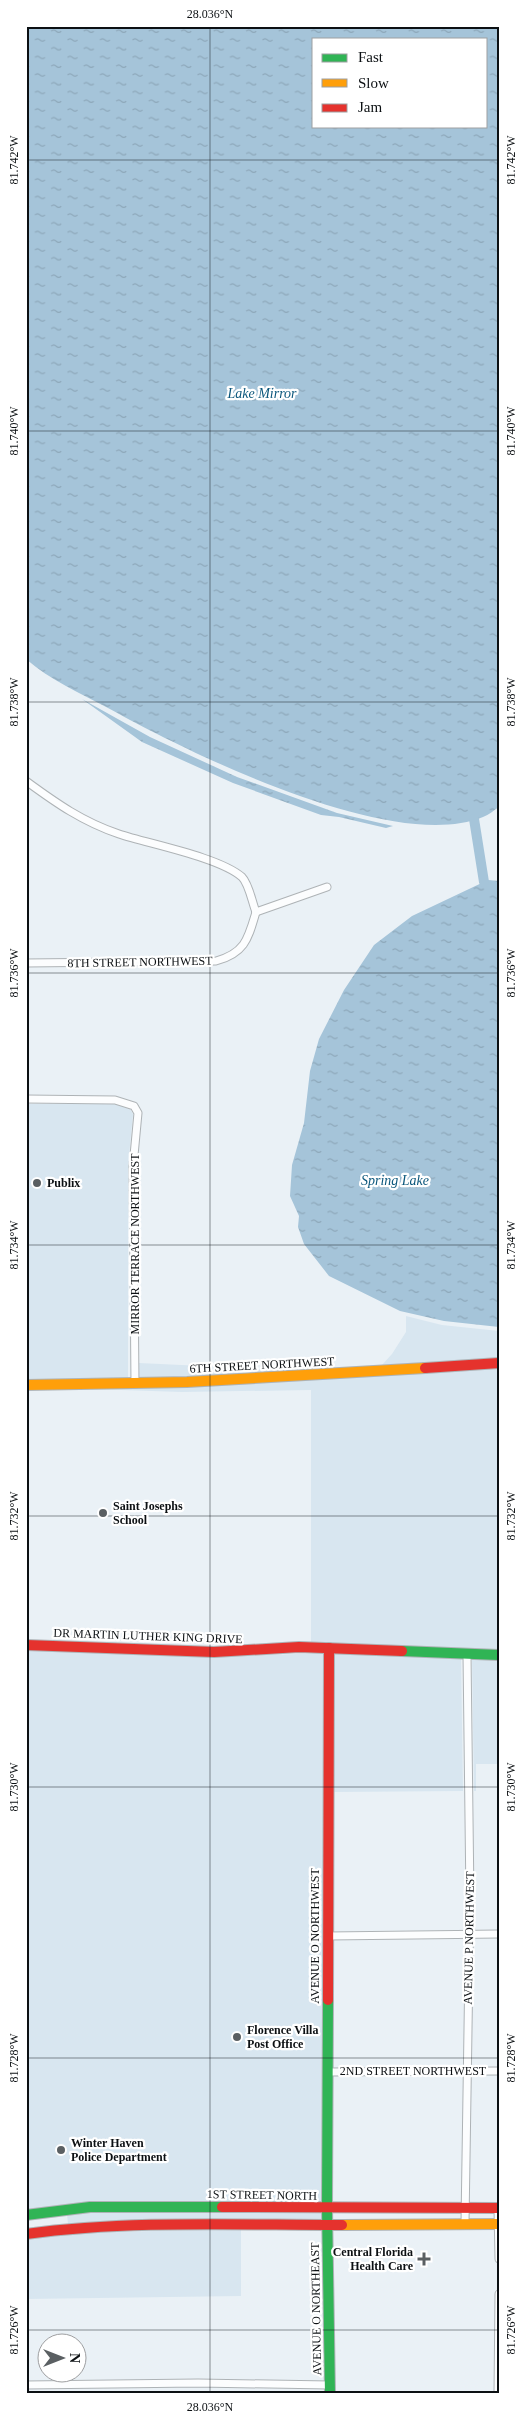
<svg xmlns="http://www.w3.org/2000/svg" width="525" height="2420" font-family="Georgia,serif">
  <defs>
    <pattern id="water-ripples" width="26" height="14" patternUnits="userSpaceOnUse" patternTransform="scale(1.25)"><rect width="26" height="14" fill="#a5c4d9"/><path d="M2 4q2-2 4 0t4 0M15 11q2-2 4 0t4 0" fill="none" stroke="#8da7b9"/></pattern>
  </defs>
  <rect width="100%" height="100%" fill="#eaf1f6"/>
  <g fill="#d8e6f0">
    <polygon points="26,1104 114,1104 130,1109 133,1114 128,1166 128,1380 26,1380"/>
    <polygon points="406,1316 442,1325 499,1331 499,1358 382,1365 392,1354 406,1332"/>
    <polygon points="139,1363 308,1371 139,1379"/>
    <polygon points="499,1368 499,1650 311,1643 311,1390 182,1392 91,1389"/>
    <polygon points="26,1650 214,1657 324,1653 322,2203 90,2202 26,2210"/>
    <polygon points="334,1653 461,1658 463,1791 333,1792"/>
    <polygon points="472,1659 499,1660 499,1764 476,1764 476,1791 474,1791"/>
    <polygon points="91,2211 322,2213 322,2219 68,2224 67,2214"/>
    <polygon points="241,2229 241,2296 26,2299 26,2238 63,2233"/>
  </g>
  <g fill="url(#water-ripples)" fill-rule="evenodd">
    <path d="M26 26H499V807C494 810 489 815 483 817 393 854 189 753 108 708 80 693 50 680 26 659ZM314 39H486V126H314Z"/>
    <polygon points="82,699 150,737 237,777 337,813 393,826 386,828 339,817 321,815 233,783 142,742"/>
    <polygon points="488,880 499,881 499,1327 444,1321 400,1311 329,1276 304,1244 298,1227 299,1216 290,1196 292,1165 304,1123 310,1071 319,1039 344,990 374,945 412,916"/>
  </g>
  <g fill="none" stroke-linecap="round" stroke-linejoin="round">
    <polyline stroke="#a5c4d9" stroke-width="10" points="474,819 484,882"/>
    <defs>
      <g id="street">
        <path d="M26 781C56 803 83 822 119 834 149 844 219 857 242 877 249 884 252 902 256 912"/>
        <polyline points="256,912 327,887"/>
        <path d="M26 963 216 961C245 953 248 939 256 912"/>
        <polyline points="26,1099 115,1100 134,1106 138,1113 133,1166 135,1384"/>
        <polyline points="328,1936 499,1934"/>
        <polyline points="328,2072 499,2071"/>
        <polyline points="498,2208 499,2259"/>
        <polyline points="465,2223 470,1900 467,1654"/>
        <polyline points="26,2385 198,2383 330,2385"/>
        <polyline points="498,2394 499,2294"/>
      </g>
      <g id="fast">
        <polyline points="402,1651 499,1655"/>
        <polyline points="328,2000 327,2208 330,2394"/>
        <polyline points="26,2215 90,2207 222,2207"/>
      </g>
      <g id="slow">
        <polyline points="26,1385 187,1382 425,1368"/>
        <polyline points="342,2225 499,2224"/>
      </g>
      <g id="jam">
        <polyline points="425,1368 499,1363"/>
        <polyline points="26,1645 214,1652 299,1647 402,1651"/>
        <polyline points="328,2000 329,1648"/>
        <polyline points="222,2207 499,2208"/>
        <path d="M26 2234C130 2220 237 2225 342 2225"/>
      </g>
    </defs>
    <use href="#street" stroke="#aeb3b6" stroke-width="9"/>
    <use href="#fast" stroke="#aeb3b6" stroke-width="12"/>
    <use href="#slow" stroke="#aeb3b6" stroke-width="12"/>
    <use href="#jam" stroke="#aeb3b6" stroke-width="12"/>
    <use href="#street" stroke="#fcfdfe" stroke-width="7"/>
    <use href="#fast" stroke="#30b455" stroke-width="10"/>
    <use href="#slow" stroke="#ff9f0a" stroke-width="10"/>
    <use href="#jam" stroke="#e5322d" stroke-width="10"/>
  </g>
  <path fill="none" stroke="#0c1013" stroke-width="1" stroke-opacity="0.45" d="M210 26V2394M26 160H499M26 431H499M26 702H499M26 973H499M26 1245H499M26 1516H499M26 1787H499M26 2058H499M26 2330H499"/>
  <g fill="#5a5f62" stroke="#fff" stroke-width="2">
    <circle cx="37" cy="1183" r="5"/>
    <circle cx="103" cy="1513" r="5"/>
    <circle cx="237" cy="2037" r="5"/>
    <circle cx="61" cy="2150" r="5"/>
    <path d="M421.5 2251.5h5v5h5v5h-5v5h-5v-5h-5v-5h5z"/>
  </g>
  <g text-anchor="middle" dominant-baseline="central" stroke-width="4.5" stroke-linejoin="round" paint-order="stroke">
    <g font-size="12" fill="#0c1013" stroke="#fff">
      <text transform="translate(140 962) rotate(-1)">8TH STREET NORTHWEST</text>
      <text transform="translate(135 1244) rotate(-90)">MIRROR TERRACE NORTHWEST</text>
      <text transform="translate(262 1365) rotate(-3)">6TH STREET NORTHWEST</text>
      <text transform="translate(148 1636) rotate(2)">DR MARTIN LUTHER KING DRIVE</text>
      <text transform="translate(315 1936) rotate(-90)">AVENUE O NORTHWEST</text>
      <text transform="translate(469 1938) rotate(-89)">AVENUE P NORTHWEST</text>
      <text x="413" y="2071">2ND STREET NORTHWEST</text>
      <text transform="translate(262 2195) rotate(1)">1ST STREET NORTH</text>
      <text transform="translate(316 2309) rotate(-91)">AVENUE O NORTHEAST</text>
    </g>
    <g font-size="12" font-weight="bold" fill="#0c1013" stroke="#fff" text-anchor="start">
      <text x="47" y="1183">Publix</text>
      <text x="113" y="1506">Saint Josephs<tspan x="113" dy="14">School</tspan></text>
      <text x="247" y="2030">Florence Villa<tspan x="247" dy="14">Post Office</tspan></text>
      <text x="71" y="2143">Winter Haven<tspan x="71" dy="14">Police Department</tspan></text>
      <text x="413" y="2252" text-anchor="end">Central Florida<tspan x="413" dy="14">Health Care</tspan></text>
    </g>
    <g font-size="14" font-style="italic" fill="#0b577c" stroke="#fff">
      <text x="262" y="393">Lake Mirror</text>
      <text x="395" y="1180">Spring Lake</text>
    </g>
  </g>
  <rect width="525" height="2420" fill="none" stroke="#ffffff" stroke-width="55"/>
  <rect x="312" y="38" width="175" height="90" fill="#ffffff" stroke="#9e9fa1"/>
  <rect x="322" y="54" width="25" height="8" fill="#30b455" stroke="#9e9fa1"/>
  <text x="358" y="62" font-size="15" fill="#0c1013">Fast</text>
  <rect x="322" y="79" width="25" height="8" fill="#ff9f0a" stroke="#9e9fa1"/>
  <text x="358" y="88" font-size="15" fill="#0c1013">Slow</text>
  <rect x="322" y="104" width="25" height="8" fill="#e5322d" stroke="#9e9fa1"/>
  <text x="358" y="112" font-size="15" fill="#0c1013">Jam</text>
  <g transform="translate(62 2358) rotate(90)"><circle r="24" fill="#ffffff" stroke="#9e9fa1"/>
  <path d="M0-4L9 19L0 12L-9 19Z" fill="#5a5f62"/>
  <text y="-8" font-size="14" font-weight="bold" text-anchor="middle" fill="#0c1013">N</text>
  </g>
  <rect x="28" y="28" width="470" height="2364" fill="none" stroke="#0c1013" stroke-width="2"/>
  <g font-size="12" text-anchor="middle" fill="#0c1013">
    <text x="210" y="18">28.036°N</text>
    <text transform="translate(511 160) rotate(-90)" y="4">81.742°W</text>
    <text transform="translate(14 160) rotate(-90)" y="4">81.742°W</text>
    <text transform="translate(14 431) rotate(-90)" y="4">81.740°W</text>
    <text transform="translate(511 431) rotate(-90)" y="4">81.740°W</text>
    <text transform="translate(511 702) rotate(-90)" y="4">81.738°W</text>
    <text transform="translate(14 702) rotate(-90)" y="4">81.738°W</text>
    <text transform="translate(511 973) rotate(-90)" y="4">81.736°W</text>
    <text transform="translate(14 973) rotate(-90)" y="4">81.736°W</text>
    <text transform="translate(511 1245) rotate(-90)" y="4">81.734°W</text>
    <text transform="translate(14 1245) rotate(-90)" y="4">81.734°W</text>
    <text transform="translate(511 1516) rotate(-90)" y="4">81.732°W</text>
    <text transform="translate(14 1516) rotate(-90)" y="4">81.732°W</text>
    <text transform="translate(511 1787) rotate(-90)" y="4">81.730°W</text>
    <text transform="translate(14 1787) rotate(-90)" y="4">81.730°W</text>
    <text transform="translate(511 2058) rotate(-90)" y="4">81.728°W</text>
    <text transform="translate(14 2058) rotate(-90)" y="4">81.728°W</text>
    <text transform="translate(511 2330) rotate(-90)" y="4">81.726°W</text>
    <text transform="translate(14 2330) rotate(-90)" y="4">81.726°W</text>
    <text x="210" y="2411">28.036°N</text>
  </g>
</svg>
